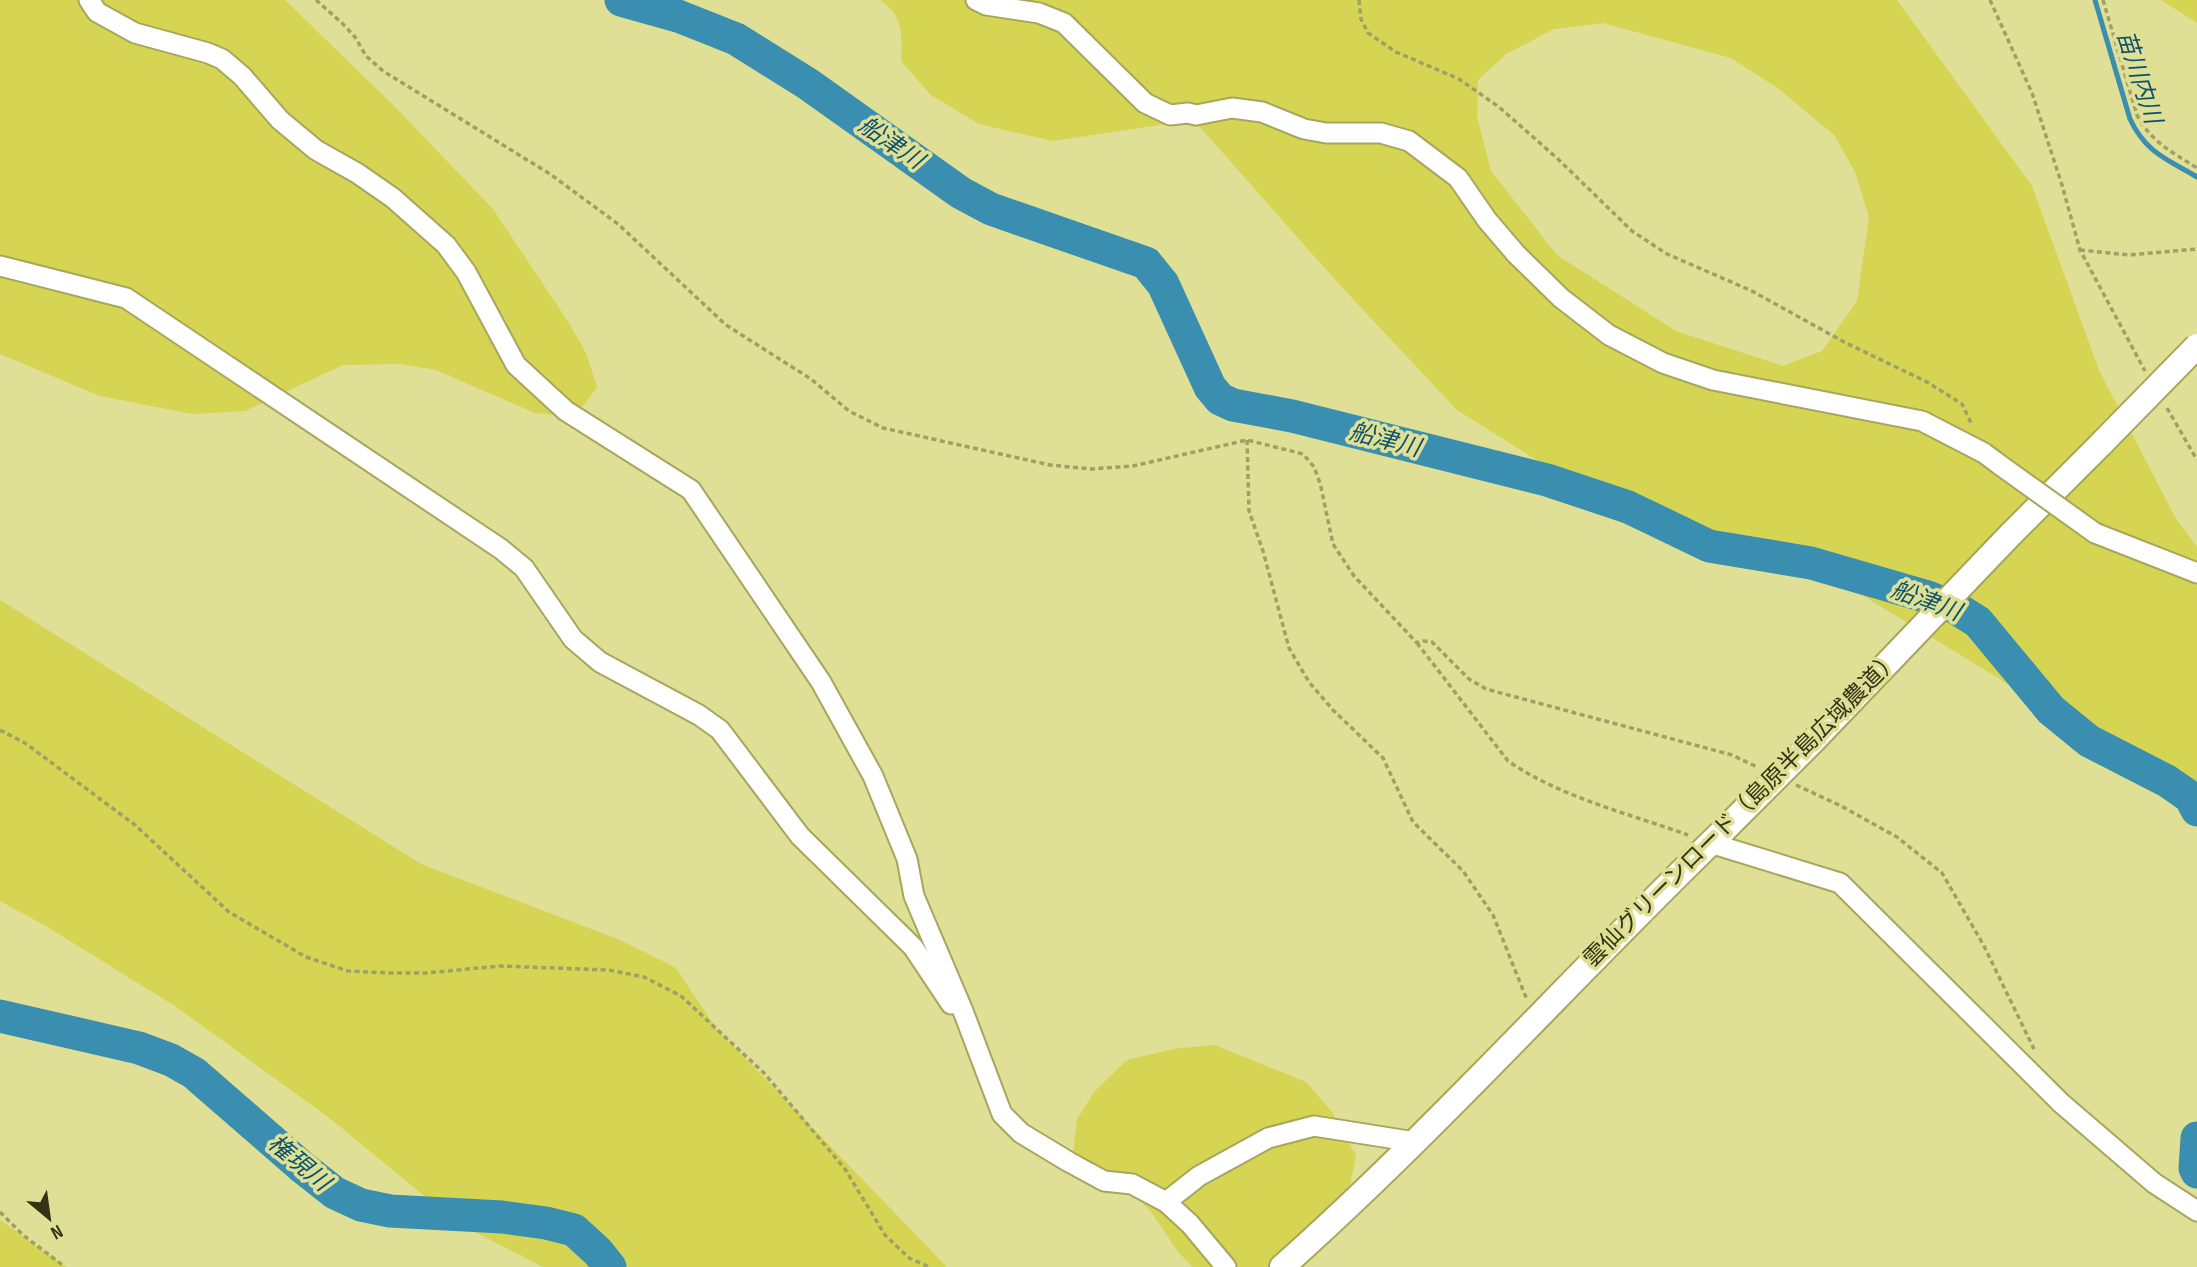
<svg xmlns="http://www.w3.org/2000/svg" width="2197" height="1267" font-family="'Sofia Sans Condensed','Noto Sans JP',sans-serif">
  <rect width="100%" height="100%" fill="#dfdf95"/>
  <g fill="#d6d453" fill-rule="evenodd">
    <polygon points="0,0 285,0 395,107 493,209 569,323 586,353 597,387 584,405 569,416 535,413 436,370 400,364 343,365 245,411 193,414 100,396 0,354"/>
    <path d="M880 0H1897L2032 186 2099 370 2175 517 2197 547V795L2096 738 1849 587 1626 495 1540 462 1457 410 1338 283 1200 127 1173 123 1053 141 979 124 931 95 901 61C902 36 904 15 880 0ZM1603 23 1731 58 1779 89 1835 136 1855 172 1869 217 1857 301 1822 351 1783 366 1676 331 1557 255 1491 171 1477 117 1478 80 1506 54 1554 29Z"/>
    <polygon points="2161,0 2197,0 2197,23"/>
    <polygon points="0,600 421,864 620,940 675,967 716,1028 947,1267 543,1267 456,1222 332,1120 178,1008 46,926 0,901"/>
    <polygon points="1215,1045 1306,1082 1332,1112 1356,1156 1348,1194 1289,1267 1193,1267 1178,1252 1152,1213 1131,1191 1073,1155 1077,1119 1095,1091 1127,1060 1173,1049"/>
    <polygon points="0,1220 66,1267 0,1267"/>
  </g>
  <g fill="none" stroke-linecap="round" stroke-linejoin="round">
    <path stroke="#3a8eb0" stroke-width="5" d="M2095 0 2130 119C2146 153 2167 159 2197 177"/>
    <g stroke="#3a8eb0" stroke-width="33">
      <polyline points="621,0 678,16 736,39 808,84 961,193 991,209 1146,263 1163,284 1210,387 1220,399 1233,405 1292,416 1547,480 1628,507 1709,546 1811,563 1928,597 1956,608 1978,622 2051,710 2089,741 2167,781 2190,797 2197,810"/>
      <polyline points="0,1016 139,1048 171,1060 194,1073 302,1167 335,1193 361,1205 390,1211 502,1217 546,1223 574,1230 598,1252 610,1267"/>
      <polyline points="2197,1138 2195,1168 2197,1172"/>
    </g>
    <defs>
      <g id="minor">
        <polyline points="89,0 97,12 135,33 208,53 222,59 242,76 280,120 316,150 357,173 393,198 446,245 466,272 516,365 566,411 691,490 821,682 873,776 907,859 914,896 963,1011 1002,1114 1021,1133 1069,1162 1104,1181 1132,1184 1166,1202 1190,1224 1226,1267"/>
        <polyline points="976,0 986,5 1039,13 1064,23 1145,103 1170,115 1188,113 1196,115 1232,108 1262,112 1304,129 1326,133 1381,133 1409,141 1458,178 1487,220 1516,254 1561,298 1609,335 1663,363 1713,380 1922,421 1984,453 2000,465"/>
        <polyline points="0,266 126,298 501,549 524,568 573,639 600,662 699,715 720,730 800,836 913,947 951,1004"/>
        <polyline points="2095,533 2197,573"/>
        <polyline points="1710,843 1840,883 2061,1103 2154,1183 2197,1211"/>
        <polyline points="1166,1202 1199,1176 1268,1138 1314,1126 1415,1142"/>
      </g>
      <g id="tertiary">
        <polyline points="2011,534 2102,443"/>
        <path d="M1282 1267C1437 1129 1575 974 1724 830"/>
      </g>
    </defs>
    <use href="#minor" stroke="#a6a65d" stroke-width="23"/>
    <use href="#tertiary" stroke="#a6a65d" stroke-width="28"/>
    <g stroke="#a09f66" stroke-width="3.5" stroke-dasharray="5 3.5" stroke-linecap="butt">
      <polyline points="316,0 342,23 355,37 366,56 383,71 550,174 618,224 726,325 811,379 849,411 883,428 1050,465 1091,469 1133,466 1247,440 1303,454 1314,467 1320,483 1333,544 1354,576 1417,643 1423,641 1432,642 1469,679 1486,689 1732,755 1757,767"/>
      <polyline points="1359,0 1361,19 1368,33 1396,52 1459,79 1499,107 1558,159 1632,231 1667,254 1752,291 1844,342 1927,382 1962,404 1972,425"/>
      <polyline points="1990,0 2032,93 2062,185 2080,250 2145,371"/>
      <path d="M2103 0 2137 115C2151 142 2172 152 2197 168"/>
      <polyline points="2080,250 2129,255 2197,249"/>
      <polyline points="2167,408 2197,460"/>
      <polyline points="1247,440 1249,511 1263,551 1289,648 1309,682 1333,710 1383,758 1413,822 1463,871 1493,915 1527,1000"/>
      <path d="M1417 643 1508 761C1560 797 1630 814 1688 835"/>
      <polyline points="0,730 25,743 135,825 229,912 306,957 348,971 388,973 426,973 500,966 609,970 644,977 681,996 764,1073 845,1169 885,1235 909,1258 929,1267"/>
      <polyline points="1796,785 1841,806 1897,837 1942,873 1984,946 2034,1049"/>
      <polyline points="0,1212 23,1235 65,1267"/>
    </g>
    <use href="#minor" stroke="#fff" stroke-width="19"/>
    <use href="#tertiary" stroke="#fff" stroke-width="24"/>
    <defs>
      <polyline id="minor-bridge" points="2000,465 2095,533"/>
      <g id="tertiary-bridge">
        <polyline points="2102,443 2197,346"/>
        <polyline points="1724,830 1813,741 2011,534"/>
      </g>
    </defs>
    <use href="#minor-bridge" stroke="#a6a65d" stroke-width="23" stroke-linecap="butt"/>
    <use href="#tertiary-bridge" stroke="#a6a65d" stroke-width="28" stroke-linecap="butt"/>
    <use href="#minor-bridge" stroke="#fff" stroke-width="19"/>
    <use href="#tertiary-bridge" stroke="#fff" stroke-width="24"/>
  </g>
  <g text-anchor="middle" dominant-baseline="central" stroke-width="7" stroke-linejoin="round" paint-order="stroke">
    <g font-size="23" fill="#343315" stroke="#dfdf95">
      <text transform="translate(1742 809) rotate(-45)">雲仙グリーンロード（島原半島広域農道）</text>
    </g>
    <g font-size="24" font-style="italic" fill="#0c526a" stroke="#dfdf95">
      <text transform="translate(2139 77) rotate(72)">苗川内川</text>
      <text transform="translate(891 143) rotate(34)">船津川</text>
      <text transform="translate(1385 440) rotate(14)">船津川</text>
      <text transform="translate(1926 601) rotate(20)">船津川</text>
      <text transform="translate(299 1163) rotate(40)">権現川</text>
    </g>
  </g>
  <g transform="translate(49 1218) rotate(151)" stroke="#dfdf95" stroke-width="5" paint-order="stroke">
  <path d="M0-5L12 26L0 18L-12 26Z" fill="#343315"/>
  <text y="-10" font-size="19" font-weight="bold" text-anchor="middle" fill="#343315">N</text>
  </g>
</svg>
